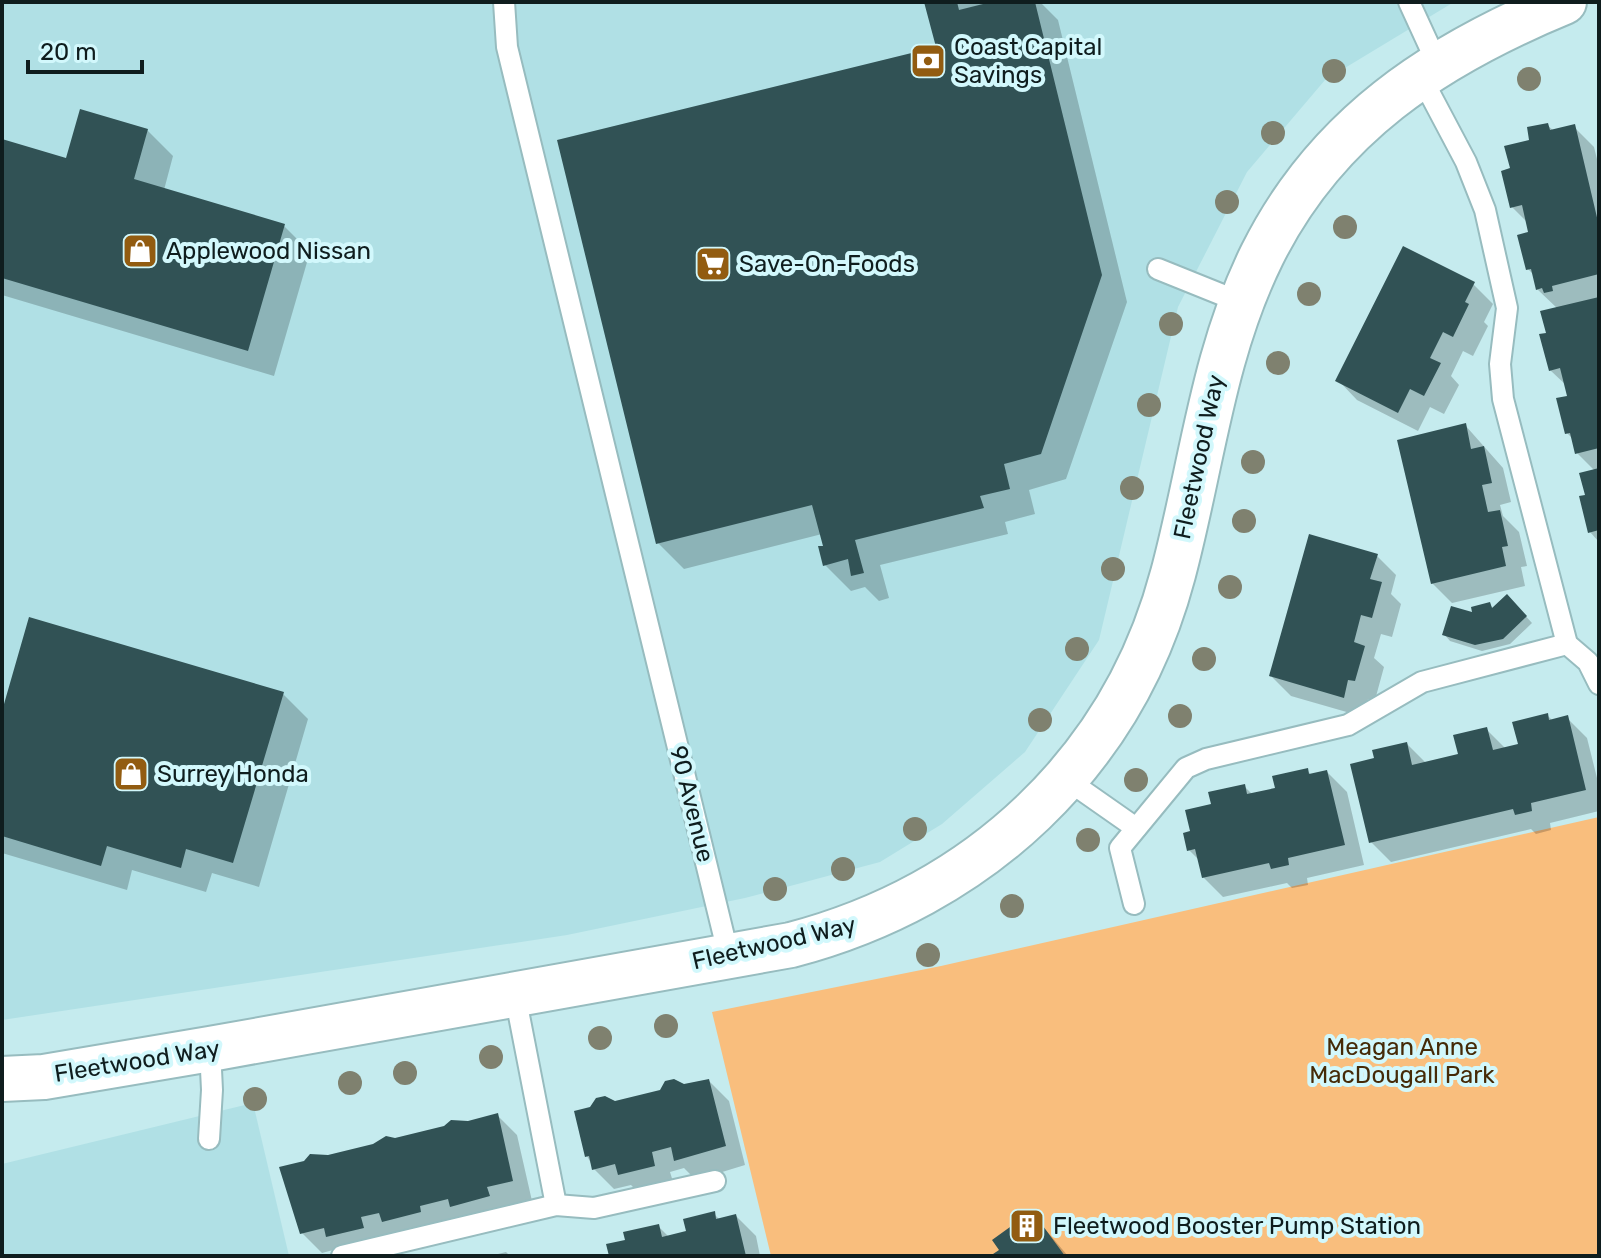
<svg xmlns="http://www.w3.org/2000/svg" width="1601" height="1258" font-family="Rubik,sans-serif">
  <rect width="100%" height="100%" fill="#c5ebee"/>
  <g fill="#b0e0e5">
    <polygon points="2,2 1454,2 1325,80 1247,172 1178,307 1099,640 1025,752 942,824 880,862 745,898 567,935 2,1020"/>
    <polygon points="253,1103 289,1256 2,1256 2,1164"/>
  </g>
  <polygon fill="#f9be7d" points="1599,817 1599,1256 771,1256 712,1012 941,966"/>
  <g fill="#0003">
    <polygon points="926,2 1040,2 1058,20 1127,302 1066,479 1029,490 1035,514 1005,522 1008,534 880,565 889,598 879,601 865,587 851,591 825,565 822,534 684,569 658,543 938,48"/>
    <polygon points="1547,125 1554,131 1574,127 1594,147 1599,167 1599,542 1590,532 1587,496 1595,471 1577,453 1574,440 1567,433 1567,386 1550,370 1548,334 1558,309 1537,289 1535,276 1528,269 1528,223 1512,207 1512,170"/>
    <polygon points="147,130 173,156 164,190 284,226 310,252 274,376 2,295 2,141 67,160"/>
    <polygon points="1473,284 1493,304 1484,322 1488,326 1473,356 1463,351 1451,376 1459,385 1444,414 1430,407 1418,431 1357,400 1338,380"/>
    <polygon points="1465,425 1503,468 1511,502 1500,505 1503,516 1519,532 1527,566 1521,567 1525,586 1452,603 1432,583"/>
    <polygon points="1376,555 1396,575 1391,594 1401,604 1392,637 1381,634 1374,658 1384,667 1375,700 1368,699 1364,717 1291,696 1271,676"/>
    <polygon points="1507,596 1532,623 1510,644 1482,651 1450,641 1444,634 1489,604 1494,609"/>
    <polygon points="282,693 308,719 259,887 212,873 206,892 132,870 127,890 2,853 2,718"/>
    <polygon points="1547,715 1553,721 1567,718 1587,738 1599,786 1599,811 1550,823 1551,830 1536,834 1531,829 1391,862 1371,842 1376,760 1407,744 1427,764 1460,756 1487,730 1506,749 1520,745"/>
    <polygon points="1307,770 1312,776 1327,772 1347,792 1364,865 1307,878 1308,885 1292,888 1287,883 1223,897 1203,877 1200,861 1189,850 1192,833 1213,806 1244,786 1253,795 1277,790"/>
    <polygon points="709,1081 729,1101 745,1165 696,1180 684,1168 670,1172 674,1185 640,1194 631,1185 614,1189 594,1169 587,1156 614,1103"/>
    <polygon points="497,1115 517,1135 532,1201 403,1241 395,1233 322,1253 302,1233 328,1157"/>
    <polygon points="714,1214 720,1220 736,1216 756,1236 760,1256 611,1256 627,1241 658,1226 669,1237 688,1233"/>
    <polygon points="1032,1214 1068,1256 994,1256"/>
    <polygon points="506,1252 510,1256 490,1256"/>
  </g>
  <g fill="#315255">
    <polygon points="924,2 957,2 959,10 991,2 1035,2 1102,275 1041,454 1004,464 1010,489 980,496 984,508 855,540 864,573 851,576 848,559 823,566 818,546 823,546 812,505 656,544 557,140 936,47"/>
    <polygon points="80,109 148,129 134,179 285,224 248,351 2,278 2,139 66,158"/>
    <polygon points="1548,123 1550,130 1575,124 1599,226 1599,274 1552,286 1553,291 1544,293 1542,288 1536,290 1531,269 1526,270 1517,235 1528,232 1522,205 1510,208 1501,171 1510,168 1504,146 1529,140 1527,127"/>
    <polygon points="1403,246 1475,282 1465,302 1469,304 1453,337 1443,332 1430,358 1441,363 1424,396 1410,389 1398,413 1335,381"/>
    <polygon points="1599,297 1599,448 1575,454 1570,433 1565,434 1556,398 1567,396 1560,368 1549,371 1539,334 1546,333 1540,311"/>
    <polygon points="1466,423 1471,449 1484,446 1492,483 1482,485 1488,512 1500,510 1508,546 1502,547 1506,566 1431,584 1397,440"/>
    <polygon points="1599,468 1599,530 1588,533 1579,496 1585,495 1579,473"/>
    <polygon points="1309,534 1378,554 1370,579 1382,582 1372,618 1361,615 1354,642 1365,646 1355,681 1348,680 1344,698 1269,676"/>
    <polygon points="1507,594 1527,616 1503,639 1475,645 1442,635 1451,606 1472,612 1471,607 1490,602 1492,608"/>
    <polygon points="29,617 284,692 233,863 186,849 181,868 107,846 101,866 2,836 2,711"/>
    <polygon points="1548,713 1549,720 1568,715 1586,790 1531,803 1532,811 1515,815 1513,809 1369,843 1350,764 1374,758 1372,750 1407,742 1412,765 1458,754 1453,735 1487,727 1493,750 1518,744 1512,722"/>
    <polygon points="1308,768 1309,774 1327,770 1345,845 1288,858 1289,865 1271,869 1269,863 1202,878 1195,849 1187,851 1183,833 1190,831 1185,810 1211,804 1208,792 1245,784 1247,794 1275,788 1272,776"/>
    <polygon points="674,1079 684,1084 709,1079 726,1146 674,1161 671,1147 652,1152 655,1166 618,1175 615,1164 592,1170 589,1156 585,1157 574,1111 590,1107 596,1098 605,1096 615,1101 660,1090 665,1081"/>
    <polygon points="498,1113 513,1181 487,1187 490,1196 450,1207 448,1199 420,1206 421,1212 382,1222 379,1213 361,1217 364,1228 326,1237 324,1228 300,1234 279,1167 304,1161 310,1154 328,1155 373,1144 386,1136 395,1138 444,1126 451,1120 468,1121"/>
    <polygon points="715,1211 716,1219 736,1214 746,1256 609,1256 606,1244 625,1240 623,1232 659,1224 662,1237 686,1231 683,1219"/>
    <polygon points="1032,1211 1065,1256 990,1256 999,1250 992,1240"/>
  </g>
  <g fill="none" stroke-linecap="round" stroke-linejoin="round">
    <defs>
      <g id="service">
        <polyline points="504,2 507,47 729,957"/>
        <polyline points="1409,2 1437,63"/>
        <polyline points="1420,75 1466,162 1485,210 1507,308 1500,364 1503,399 1567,644 1588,662 1599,684"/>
        <polyline points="1158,269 1240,302"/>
        <polyline points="1066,779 1136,828"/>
        <polyline points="1134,904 1120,848 1186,768 1206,759 1348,725 1422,682 1567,644"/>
        <polyline points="515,995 556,1205"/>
        <polyline points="209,1139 212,1090 210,1049"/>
        <polyline points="342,1256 556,1205 594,1208 715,1181"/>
      </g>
      <path id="tertiary" d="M2 1079 44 1077 210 1049 791 945C978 896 1123 763 1173 574 1202 466 1212 356 1262 255 1326 126 1435 55 1564 2"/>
    </defs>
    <use href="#service" stroke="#97bcbf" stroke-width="24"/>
    <use href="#tertiary" stroke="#97bcbf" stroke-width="48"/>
    <use href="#service" stroke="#fff" stroke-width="20"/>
    <use href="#tertiary" stroke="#fff" stroke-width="44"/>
  </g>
  <g fill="#7f816f">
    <circle cx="1334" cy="71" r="12"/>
    <circle cx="1529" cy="79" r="12"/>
    <circle cx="1273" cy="133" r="12"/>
    <circle cx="1227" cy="202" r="12"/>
    <circle cx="1345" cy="227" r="12"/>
    <circle cx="1309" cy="294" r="12"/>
    <circle cx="1171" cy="324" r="12"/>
    <circle cx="1278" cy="363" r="12"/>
    <circle cx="1149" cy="405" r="12"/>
    <circle cx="1253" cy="462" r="12"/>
    <circle cx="1132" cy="488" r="12"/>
    <circle cx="1244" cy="521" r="12"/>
    <circle cx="1113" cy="569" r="12"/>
    <circle cx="1230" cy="587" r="12"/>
    <circle cx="1077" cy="649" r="12"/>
    <circle cx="1204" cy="659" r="12"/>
    <circle cx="1180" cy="716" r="12"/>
    <circle cx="1040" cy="720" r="12"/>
    <circle cx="1136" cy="780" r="12"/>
    <circle cx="915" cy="829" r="12"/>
    <circle cx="1088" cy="840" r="12"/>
    <circle cx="843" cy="869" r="12"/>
    <circle cx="775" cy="889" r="12"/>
    <circle cx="1012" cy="906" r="12"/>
    <circle cx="928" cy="955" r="12"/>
    <circle cx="666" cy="1026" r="12"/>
    <circle cx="600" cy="1038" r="12"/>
    <circle cx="491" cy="1057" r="12"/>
    <circle cx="405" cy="1073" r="12"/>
    <circle cx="350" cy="1083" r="12"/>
    <circle cx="255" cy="1099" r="12"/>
  </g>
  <defs>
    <symbol id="bank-square" viewBox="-11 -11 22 22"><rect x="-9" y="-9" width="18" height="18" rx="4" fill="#925c11" stroke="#d2f8fc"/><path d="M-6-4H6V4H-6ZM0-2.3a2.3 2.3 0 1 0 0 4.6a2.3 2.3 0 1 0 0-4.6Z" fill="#fff"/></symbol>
    <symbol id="shop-square" viewBox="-11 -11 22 22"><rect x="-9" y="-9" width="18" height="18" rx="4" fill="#925c11" stroke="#d2f8fc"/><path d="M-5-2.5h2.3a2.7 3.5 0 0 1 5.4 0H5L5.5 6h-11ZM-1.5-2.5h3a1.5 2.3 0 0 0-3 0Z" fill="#fff"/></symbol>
    <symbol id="supermarket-square" viewBox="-11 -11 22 22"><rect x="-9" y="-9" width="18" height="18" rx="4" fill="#925c11" stroke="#d2f8fc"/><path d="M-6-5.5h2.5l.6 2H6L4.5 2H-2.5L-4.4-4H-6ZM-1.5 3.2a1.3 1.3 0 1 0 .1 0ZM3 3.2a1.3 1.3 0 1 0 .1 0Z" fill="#fff"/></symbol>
    <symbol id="building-square" viewBox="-11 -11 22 22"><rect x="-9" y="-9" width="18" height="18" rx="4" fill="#925c11" stroke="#d2f8fc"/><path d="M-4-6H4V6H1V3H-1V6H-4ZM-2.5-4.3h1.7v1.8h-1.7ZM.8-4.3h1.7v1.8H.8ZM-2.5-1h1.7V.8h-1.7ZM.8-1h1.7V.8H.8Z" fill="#fff"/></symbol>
  </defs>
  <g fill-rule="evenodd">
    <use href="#bank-square" x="908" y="41" width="40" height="40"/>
    <use href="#shop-square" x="120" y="231" width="40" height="40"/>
    <use href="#supermarket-square" x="693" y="244" width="40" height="40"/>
    <use href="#shop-square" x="111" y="754" width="40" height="40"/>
    <use href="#building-square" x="1007" y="1206" width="40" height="40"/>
  </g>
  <g text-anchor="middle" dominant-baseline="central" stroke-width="8" stroke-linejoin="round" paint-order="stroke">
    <g font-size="24" fill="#0f1d1e" stroke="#d2f8fc" text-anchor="start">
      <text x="954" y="47">Coast Capital<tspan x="954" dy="28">Savings</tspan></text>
      <text x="166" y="251">Applewood Nissan</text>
      <text x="739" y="264">Save-On-Foods</text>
      <text x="157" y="774">Surrey Honda</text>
      <text x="1053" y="1226">Fleetwood Booster Pump Station</text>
    </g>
    <g font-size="24" fill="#0f1d1e" stroke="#d2f8fc">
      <text transform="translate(1199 457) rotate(-78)">Fleetwood Way</text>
      <text transform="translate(692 804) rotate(76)">90 Avenue</text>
      <text transform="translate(774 943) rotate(-13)">Fleetwood Way</text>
      <text transform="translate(137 1061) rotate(-9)">Fleetwood Way</text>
    </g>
    <g font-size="24" fill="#452a07" stroke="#d2f8fc">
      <text x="1402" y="1047">Meagan Anne<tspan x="1402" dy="28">MacDougall Park</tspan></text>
    </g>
  </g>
  <rect width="1601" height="1258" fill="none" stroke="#0f1d1e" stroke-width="8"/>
  <path d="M28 60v12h114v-12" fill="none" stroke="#0f1d1e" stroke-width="4"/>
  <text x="40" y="60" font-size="24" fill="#0f1d1e" stroke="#d2f8fc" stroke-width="6" paint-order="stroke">20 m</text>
</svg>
